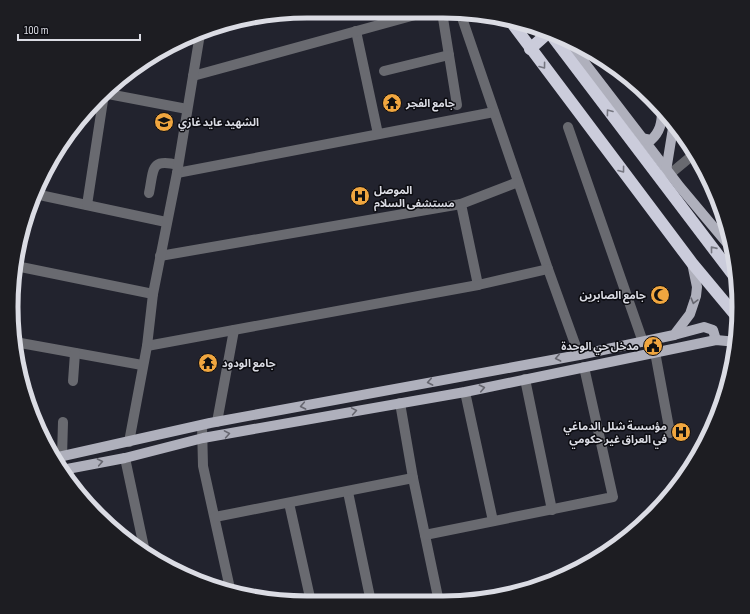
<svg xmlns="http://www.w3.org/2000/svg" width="750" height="614" font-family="'Sofia Sans Condensed','Noto Sans Arabic',sans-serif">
  <rect width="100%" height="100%" fill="#22232e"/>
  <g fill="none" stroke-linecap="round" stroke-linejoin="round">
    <g stroke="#696a70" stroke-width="10">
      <polyline points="442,12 457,105"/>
      <polyline points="460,12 548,269 579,355"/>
      <polyline points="356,31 378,134"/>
      <polyline points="384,71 449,55"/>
      <polyline points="193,76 426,12"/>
      <polyline points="103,93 187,109"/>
      <polyline points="568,127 643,342"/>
      <polyline points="177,173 494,112"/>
      <polyline points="670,174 694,154"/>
      <path d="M149 193C154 169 150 158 178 165"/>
      <polyline points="35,194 166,222"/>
      <polyline points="461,204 478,285"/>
      <polyline points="87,205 104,94"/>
      <polyline points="720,234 728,227"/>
      <polyline points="160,256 461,204 518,182"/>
      <polyline points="16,266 153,294"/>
      <polyline points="15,342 142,365"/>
      <polyline points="147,346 478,285 548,269"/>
      <polyline points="655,352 670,433"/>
      <polyline points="525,379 552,510"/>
      <polyline points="73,381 75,353"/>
      <polyline points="465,392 493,521"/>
      <polyline points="400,403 413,478 439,602"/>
      <polyline points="217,422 234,330"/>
      <polyline points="202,425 203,466 231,593"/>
      <polyline points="129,442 147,346 153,294 177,173 200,34"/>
      <polyline points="62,457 63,422"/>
      <polyline points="125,458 145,552"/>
      <polyline points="348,492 371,602"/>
      <polyline points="289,503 311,602"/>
      <polyline points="215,517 413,478"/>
      <polyline points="425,535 613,497 584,367"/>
    </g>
    <g stroke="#afb0bc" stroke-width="10">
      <polyline points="568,41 680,187 732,249"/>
      <path d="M641 138 651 140C660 132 662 123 662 110"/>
      <polyline points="666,171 674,122"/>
      <polyline points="674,335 704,327 713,330 716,340"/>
      <polyline points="54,458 210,423 579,355 674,335 690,314 696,296 697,287 692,263"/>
      <polyline points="62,470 125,458 203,438 465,392 716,340 737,342"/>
    </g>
    <g stroke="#cbccdb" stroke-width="12">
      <polyline points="512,23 692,263 737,317"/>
      <polyline points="549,32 737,280"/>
      <polyline points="530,49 549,32"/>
    </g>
  </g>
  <defs><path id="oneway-chevron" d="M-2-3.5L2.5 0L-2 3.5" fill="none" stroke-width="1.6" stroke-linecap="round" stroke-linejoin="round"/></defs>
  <g stroke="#757680">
    <use href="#oneway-chevron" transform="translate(543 66) rotate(53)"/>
    <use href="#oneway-chevron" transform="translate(609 112) rotate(-127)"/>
    <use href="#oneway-chevron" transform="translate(622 170) rotate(53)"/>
    <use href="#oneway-chevron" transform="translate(713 249) rotate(-129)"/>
  </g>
  <g stroke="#66666f">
    <use href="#oneway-chevron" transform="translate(694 301) rotate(105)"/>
    <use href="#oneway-chevron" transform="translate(558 358) rotate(169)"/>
    <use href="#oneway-chevron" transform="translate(430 382) rotate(169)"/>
    <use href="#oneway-chevron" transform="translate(482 388) rotate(-12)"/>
    <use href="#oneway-chevron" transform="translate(303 406) rotate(169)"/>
    <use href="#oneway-chevron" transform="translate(354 411) rotate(-10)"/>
    <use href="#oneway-chevron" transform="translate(227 434) rotate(-10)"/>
    <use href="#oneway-chevron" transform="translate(100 462) rotate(-11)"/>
  </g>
  <defs>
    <symbol id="temple-disc" viewBox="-11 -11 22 22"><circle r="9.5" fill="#f0a63f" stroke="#0c0c11"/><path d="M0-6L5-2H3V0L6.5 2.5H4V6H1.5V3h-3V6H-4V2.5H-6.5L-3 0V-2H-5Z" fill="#111"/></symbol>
    <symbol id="school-disc" viewBox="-11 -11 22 22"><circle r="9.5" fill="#f0a63f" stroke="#0c0c11"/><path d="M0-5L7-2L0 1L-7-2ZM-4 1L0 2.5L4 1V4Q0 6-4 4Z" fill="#111"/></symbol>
    <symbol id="hospital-disc" viewBox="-11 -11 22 22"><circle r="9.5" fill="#f0a63f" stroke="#0c0c11"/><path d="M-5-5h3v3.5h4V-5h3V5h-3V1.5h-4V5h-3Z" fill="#111"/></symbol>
    <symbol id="mosque-disc" viewBox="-11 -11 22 22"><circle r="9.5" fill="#f0a63f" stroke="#0c0c11"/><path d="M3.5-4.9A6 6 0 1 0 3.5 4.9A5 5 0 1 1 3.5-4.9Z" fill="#111"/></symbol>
    <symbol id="civic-disc" viewBox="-11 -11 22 22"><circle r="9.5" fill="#f0a63f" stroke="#0c0c11"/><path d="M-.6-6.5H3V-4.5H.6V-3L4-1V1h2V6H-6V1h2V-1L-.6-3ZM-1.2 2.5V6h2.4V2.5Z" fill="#111"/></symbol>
  </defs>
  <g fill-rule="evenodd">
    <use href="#temple-disc" x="381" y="92" width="22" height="22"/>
    <use href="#school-disc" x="153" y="111" width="22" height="22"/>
    <use href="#hospital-disc" x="349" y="185" width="22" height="22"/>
    <use href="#mosque-disc" x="649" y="284" width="22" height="22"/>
    <use href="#civic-disc" x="642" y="335" width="22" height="22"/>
    <use href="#temple-disc" x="197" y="352" width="22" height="22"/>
    <use href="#hospital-disc" x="670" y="421" width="22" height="22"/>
  </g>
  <g text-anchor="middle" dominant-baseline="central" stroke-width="3" stroke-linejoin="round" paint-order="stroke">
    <g font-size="11" font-weight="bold" fill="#dbdce4" stroke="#0c0c11" text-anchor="start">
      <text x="406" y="103">جامع الفجر</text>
      <text x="178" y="122">الشهيد عايد غازي</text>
      <text x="374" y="190">الموصل<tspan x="374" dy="13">مستشفى السلام</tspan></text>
      <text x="646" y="295" text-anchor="end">جامع الصابرين</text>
      <text x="639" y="346" text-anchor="end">مدخل حي الوحدة</text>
      <text x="222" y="363">جامع الودود</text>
      <text x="667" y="426" text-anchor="end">مؤسسة شلل الدماغي<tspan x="667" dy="13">في العراق غير حكومي</tspan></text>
    </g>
  </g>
  <path d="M0 0H750V614H0ZM307 18H443A289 289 0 0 1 732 307V307A289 289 0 0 1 443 596H307A289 289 0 0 1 18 307V307A289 289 0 0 1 307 18Z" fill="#1d1d22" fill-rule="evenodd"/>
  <path fill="none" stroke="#dbdce4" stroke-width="5" d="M307 18H443A289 289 0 0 1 732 307V307A289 289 0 0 1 443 596H307A289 289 0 0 1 18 307V307A289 289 0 0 1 307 18Z"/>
  <path d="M18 34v6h122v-6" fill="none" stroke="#dbdce4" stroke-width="2"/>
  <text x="24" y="34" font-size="12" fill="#dbdce4" stroke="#0c0c11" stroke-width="3" paint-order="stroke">100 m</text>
</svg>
